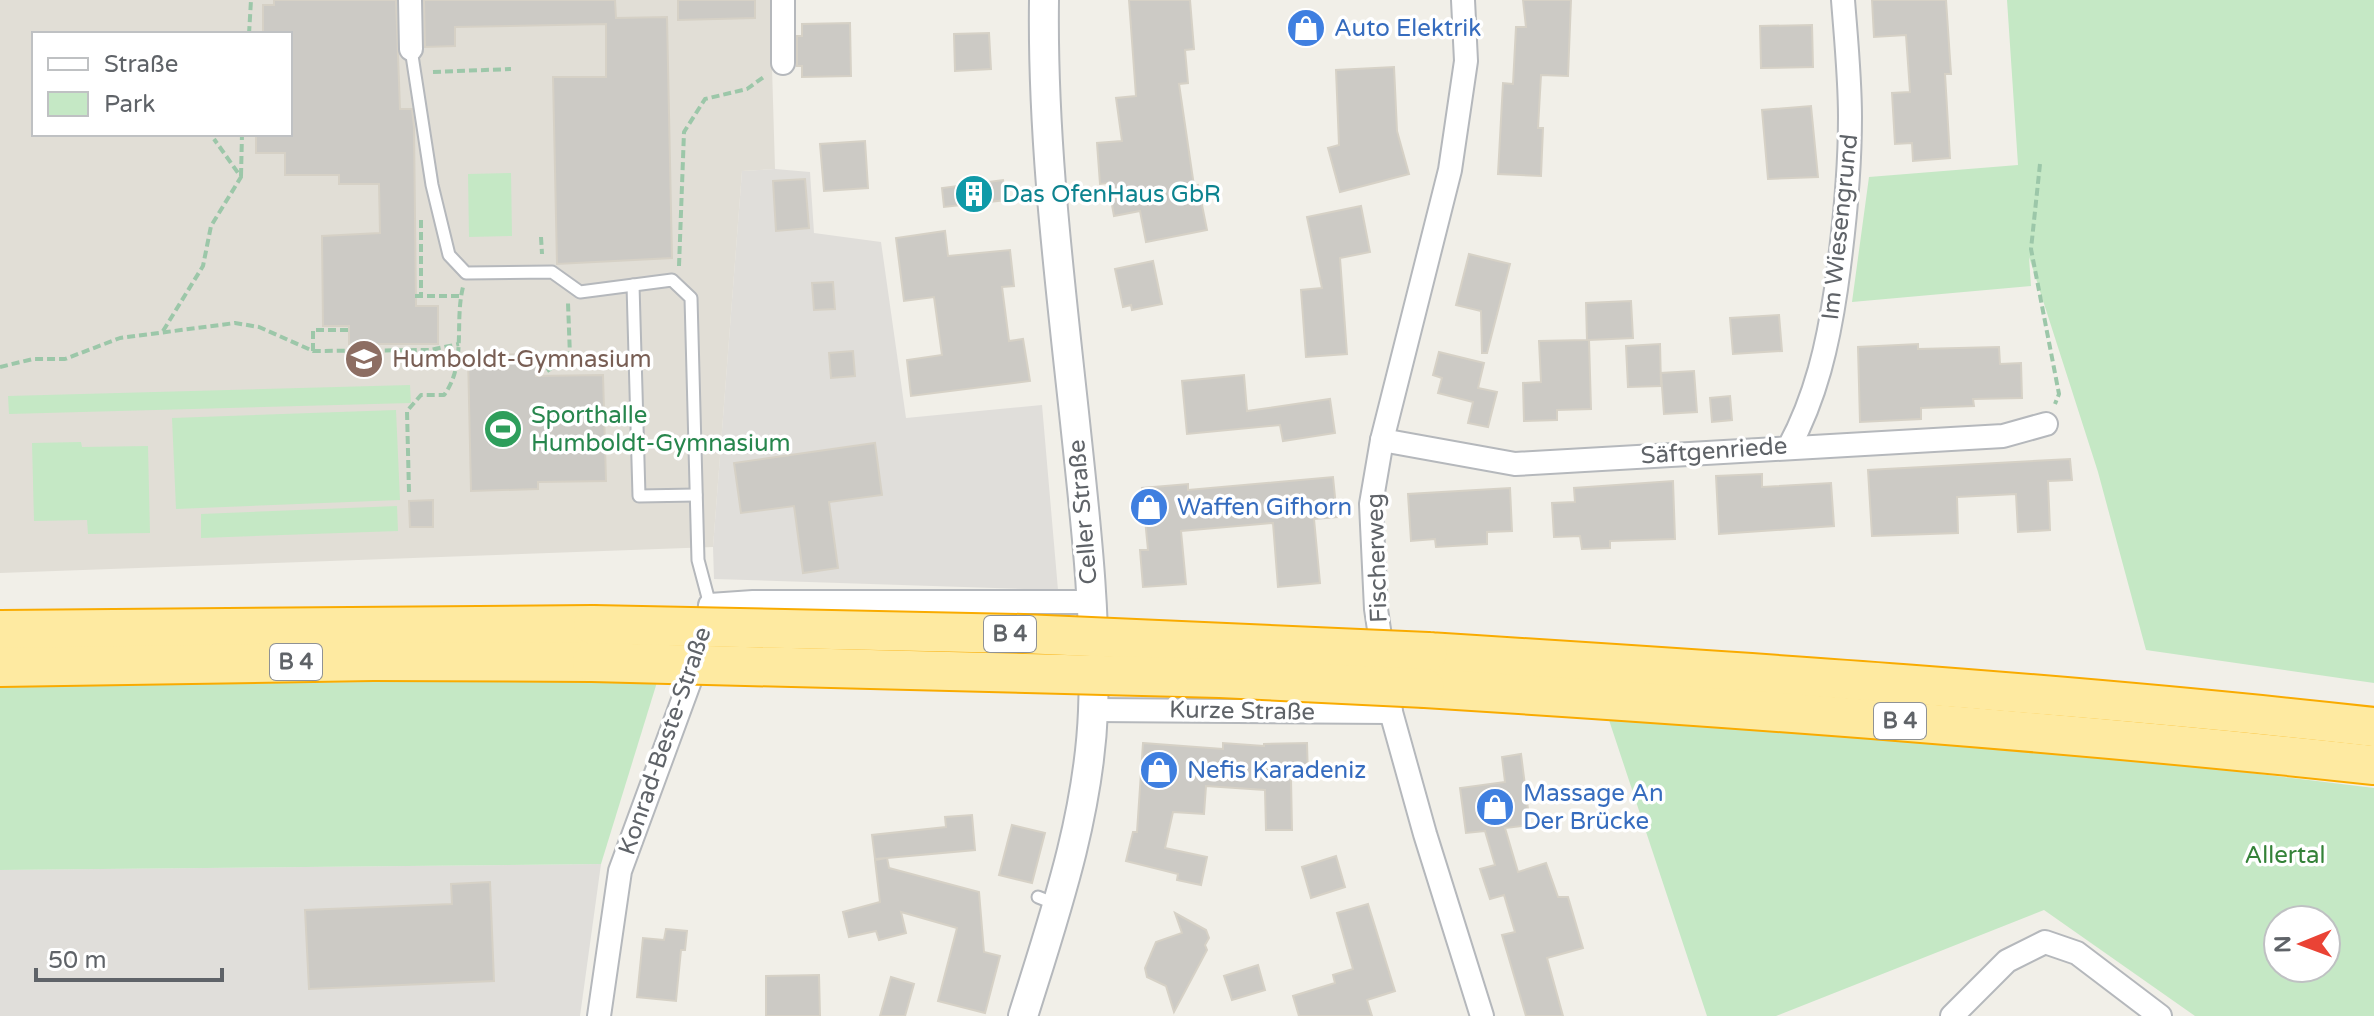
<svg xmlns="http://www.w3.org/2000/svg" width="2374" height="1016" font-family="'Varela Round',sans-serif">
  <rect width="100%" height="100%" fill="#f1efe8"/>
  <g fill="#e0deda">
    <polygon points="775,169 810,172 814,233 881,242 906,418 1042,405 1058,590 714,579 713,547 742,171"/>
    <polygon points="601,864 580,1016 0,1016 0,870"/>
  </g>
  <path fill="#e1ded6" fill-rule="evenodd" d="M0 0H770L775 169 742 171 713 547 0 573ZM34 34H290V134H34Z"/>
  <g fill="#c5e8c5" fill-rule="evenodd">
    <polygon points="2007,0 2374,0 2374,683 2146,650 2098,472 2029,257 2031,286 1852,302 1869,177 2018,165"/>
    <polygon points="511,173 512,236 469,237 468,174"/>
    <polygon points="410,385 411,403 9,414 8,396"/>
    <polygon points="396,410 400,500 176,509 172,418"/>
    <polygon points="81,442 82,447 148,446 150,533 88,534 87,520 34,521 32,443"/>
    <polygon points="397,506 398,531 201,538 201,514"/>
    <polygon points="658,679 601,864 0,870 0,686"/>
    <path d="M1608 717 2112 756 2374 788V1016H2195L2044 910 1776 1016H1707ZM2278 920H2326V968H2278Z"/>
  </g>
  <g fill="#cccac5" stroke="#d6d1c6" stroke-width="2">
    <polygon points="274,0 396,0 400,109 412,109 414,127 416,306 438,306 438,344 349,344 349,326 323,326 322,236 380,233 379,184 339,184 339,175 285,175 285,153 256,153 256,134 290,134 290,34 263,34 263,5 274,5"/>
    <polygon points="424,0 615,0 616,18 667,17 672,258 557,264 553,77 606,77 606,24 455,27 455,46 425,47"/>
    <polygon points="678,0 755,0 755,18 678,20"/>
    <polygon points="1129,0 1190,0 1194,49 1185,50 1188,83 1179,84 1194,186 1198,185 1207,230 1146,242 1140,211 1114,216 1108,183 1100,184 1097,143 1122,141 1116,98 1136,96"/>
    <polygon points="1523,0 1571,0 1568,76 1541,75 1538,128 1543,128 1541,176 1498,174 1503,83 1513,84 1516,27 1526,27"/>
    <polygon points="1872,0 1946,0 1951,74 1945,74 1950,158 1913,161 1912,143 1895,144 1892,93 1910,92 1906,35 1874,37"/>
    <polygon points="850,23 851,76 802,77 802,66 797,66 797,36 802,36 802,24"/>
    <polygon points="1812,25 1813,67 1761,68 1760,26"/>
    <polygon points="989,33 991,69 955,71 954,34"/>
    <polygon points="1394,67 1397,131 1409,174 1340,192 1328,148 1339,145 1336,70"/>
    <polygon points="1811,106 1818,177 1768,179 1762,110"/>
    <polygon points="865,141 868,188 824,191 820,144"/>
    <polygon points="805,179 809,228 776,231 773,181"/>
    <polygon points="1003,180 1006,200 944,207 942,188"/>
    <polygon points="1361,206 1370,252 1340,258 1347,354 1306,357 1301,290 1322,288 1307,217"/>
    <polygon points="945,231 948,256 1010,250 1014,286 1002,287 1009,341 1023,339 1030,381 911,396 907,360 942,355 934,297 904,301 896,238"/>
    <polygon points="1469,254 1510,264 1487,353 1482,353 1481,311 1456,305"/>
    <polygon points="1153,261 1162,304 1132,310 1131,305 1123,307 1115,269"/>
    <polygon points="833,282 835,309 814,310 812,283"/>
    <polygon points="1631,301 1633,338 1589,340 1591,409 1557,410 1557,420 1524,421 1523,383 1541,382 1539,341 1587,340 1586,303"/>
    <polygon points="1779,315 1782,351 1733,354 1730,318"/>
    <polygon points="1660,344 1661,386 1628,387 1626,346"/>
    <polygon points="1918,344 1918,349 1999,347 2000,364 2021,363 2022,398 1973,399 1974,406 1921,408 1921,419 1860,422 1858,347"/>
    <polygon points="853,351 855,376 831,378 829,353"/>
    <polygon points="1439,352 1484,363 1478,388 1497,392 1488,427 1468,423 1473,402 1438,393 1442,378 1433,375"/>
    <polygon points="536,354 536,376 603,375 606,481 538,482 538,489 471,491 468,355"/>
    <polygon points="1694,371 1697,412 1664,414 1661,373"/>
    <polygon points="1244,375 1247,411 1330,399 1335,433 1283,441 1280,425 1187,434 1182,381"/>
    <polygon points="1730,396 1732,420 1712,422 1710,398"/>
    <polygon points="875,443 882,495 829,502 838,568 803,573 794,506 741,513 734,463"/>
    <polygon points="2070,459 2072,480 2048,481 2050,530 2018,532 2016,494 1957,497 1958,533 1872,536 1868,470"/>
    <polygon points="1762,474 1762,487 1831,483 1834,526 1719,534 1716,476"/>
    <polygon points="1333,477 1337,517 1314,519 1320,583 1278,587 1273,523 1181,531 1186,584 1143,587 1140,550 1148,550 1142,488 1188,484 1188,490"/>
    <polygon points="1673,481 1675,539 1610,541 1610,548 1582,549 1580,536 1554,537 1552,503 1575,502 1574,488"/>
    <polygon points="1510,488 1512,531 1487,532 1487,544 1436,547 1435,539 1411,541 1408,494"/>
    <polygon points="433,500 433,527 410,527 409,501"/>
    <polygon points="1143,743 1223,749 1223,743 1264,746 1264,744 1307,743 1308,778 1291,778 1292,830 1266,830 1265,790 1206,786 1204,814 1173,812 1165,848 1207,857 1201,885 1177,880 1178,874 1126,861 1133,832 1137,832"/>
    <polygon points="1521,754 1530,825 1505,828 1518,872 1546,863 1558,897 1568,897 1583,948 1547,958 1563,1016 1526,1016 1502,935 1515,932 1504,895 1490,899 1480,869 1495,865 1485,831 1466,833 1460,788 1505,782 1502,757"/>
    <polygon points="972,815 975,850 887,858 889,868 979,892 984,952 1000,956 985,1013 938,1001 957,928 901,912 906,933 879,940 876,931 849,937 843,912 880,902 875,860 886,858 875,859 872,835 946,827 945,817"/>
    <polygon points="1012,825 1045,833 1032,883 999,875"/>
    <polygon points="1336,856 1345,887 1311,898 1302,867"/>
    <polygon points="490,882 494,981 309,989 305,910 452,904 451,884"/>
    <polygon points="1368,904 1395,991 1367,1000 1372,1016 1299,1016 1293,996 1335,983 1333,975 1353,969 1337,913"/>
    <polygon points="1175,913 1206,930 1209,938 1205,945 1207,950 1174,1012 1166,986 1147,977 1145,968 1156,942 1182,933"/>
    <polygon points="666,929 687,931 685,950 681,950 676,1001 637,997 643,938 664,940"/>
    <polygon points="1258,965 1265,990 1232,1000 1224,976"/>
    <polygon points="819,975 820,1016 766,1016 766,976"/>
    <polygon points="891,977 914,984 905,1016 880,1016"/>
  </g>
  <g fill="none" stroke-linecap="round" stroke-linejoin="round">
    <defs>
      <g id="service">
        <polyline points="411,49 432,185 449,255 466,273 552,272 580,292 672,280 691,298 698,560 710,605"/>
        <polyline points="633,285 639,496 696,495"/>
        <polyline points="1038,897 1058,905"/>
      </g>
      <g id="minor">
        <polyline points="410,0 411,49"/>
        <polyline points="1463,0 1466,61 1450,170 1382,440 1371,504 1376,609 1391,712 1425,834 1482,1016"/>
        <polyline points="783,63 783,0"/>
        <polyline points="1382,440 1515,464 2003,436 2046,424"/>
        <path d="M1789 447C1816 397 1828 344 1836 289 1844 232 1850 174 1850 117 1850 78 1846 39 1843 0"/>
        <polyline points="1093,710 1391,712"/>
        <polyline points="599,1016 620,871 708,632 710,605 753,602 1091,602"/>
        <polyline points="1952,1016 2007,961 2045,942 2077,953 2160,1016"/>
      </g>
      <path id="tertiary" d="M1023 1016C1054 917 1089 816 1093 711 1097 615 1085 517 1075 422 1060 282 1042 140 1044 0"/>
      <g id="trunk">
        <polyline points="0,630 593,625"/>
        <path d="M1428 652C1743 672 2060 692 2374 727"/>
        <polyline points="0,667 373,661 592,662"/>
        <path d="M1425 688C1742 708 2058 731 2374 765"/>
      </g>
    </defs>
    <use href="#service" stroke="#b5b8bc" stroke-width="15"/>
    <use href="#minor" stroke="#b5b8bc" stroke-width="26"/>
    <use href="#tertiary" stroke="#b5b8bc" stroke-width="32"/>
    <use href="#trunk" stroke="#f9ab00" stroke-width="42"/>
    <g stroke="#9cc7a9" stroke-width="4" stroke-dasharray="8 4" stroke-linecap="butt">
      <polyline points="249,34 251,0"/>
      <polyline points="433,72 511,69"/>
      <polyline points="2040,164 2031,249 2059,394 2055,404"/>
      <polyline points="241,176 242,134"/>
      <polyline points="421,220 421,297"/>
      <polyline points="541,237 542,254"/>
      <polyline points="679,266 684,132 705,99 747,89 765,76"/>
      <polyline points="415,296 461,296"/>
      <polyline points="163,331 203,266 211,226 241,177 214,139"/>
      <polyline points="313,351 313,330 349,330"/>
      <polyline points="0,367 33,359 65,359 120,338 235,323 259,327 313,351 430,350 459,344"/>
      <polyline points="547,371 570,356 568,303"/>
      <path d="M409 492 407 411 421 395H444C467 364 454 323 463 287"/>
    </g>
    <use href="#service" stroke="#fff" stroke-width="11"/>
    <use href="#minor" stroke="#fff" stroke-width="22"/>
    <use href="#tertiary" stroke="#fff" stroke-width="28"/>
    <use href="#trunk" stroke="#feeaa1" stroke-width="38"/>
    <defs>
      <g id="trunk-bridge">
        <polyline points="593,625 1023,634 1428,652"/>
        <polyline points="592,662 1220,678 1425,688"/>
      </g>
    </defs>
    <use href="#trunk-bridge" stroke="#f9ab00" stroke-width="42" stroke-linecap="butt"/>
    <use href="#trunk-bridge" stroke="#feeaa1" stroke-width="38"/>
  </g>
  <defs>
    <symbol id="shop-disc" viewBox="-11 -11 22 22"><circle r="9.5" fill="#3f7fe0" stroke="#fff"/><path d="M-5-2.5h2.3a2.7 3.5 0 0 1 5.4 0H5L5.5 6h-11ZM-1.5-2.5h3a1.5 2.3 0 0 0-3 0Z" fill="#fff"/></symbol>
    <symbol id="building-disc" viewBox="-11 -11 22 22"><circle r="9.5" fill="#0f9aa8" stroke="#fff"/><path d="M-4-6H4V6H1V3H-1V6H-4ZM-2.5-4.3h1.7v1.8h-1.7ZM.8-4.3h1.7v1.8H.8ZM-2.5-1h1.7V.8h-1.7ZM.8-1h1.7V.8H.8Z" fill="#fff"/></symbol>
    <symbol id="school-disc" viewBox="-11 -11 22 22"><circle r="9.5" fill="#8d6e63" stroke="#fff"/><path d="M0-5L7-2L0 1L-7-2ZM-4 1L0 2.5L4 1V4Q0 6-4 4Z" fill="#fff"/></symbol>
    <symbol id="stadium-disc" viewBox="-11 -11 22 22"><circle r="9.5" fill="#2e9e5b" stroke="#fff"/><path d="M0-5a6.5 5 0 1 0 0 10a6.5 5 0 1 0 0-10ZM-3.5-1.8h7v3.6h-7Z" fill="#fff"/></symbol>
  </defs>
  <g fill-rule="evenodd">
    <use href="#shop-disc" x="1284" y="6" width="44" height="44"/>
    <use href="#building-disc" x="952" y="172" width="44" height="44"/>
    <use href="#school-disc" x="342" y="337" width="44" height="44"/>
    <use href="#stadium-disc" x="481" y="407" width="44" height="44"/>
    <use href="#shop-disc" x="1127" y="485" width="44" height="44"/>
    <use href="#shop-disc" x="1137" y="748" width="44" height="44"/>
    <use href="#shop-disc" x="1473" y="785" width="44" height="44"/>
  </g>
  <g text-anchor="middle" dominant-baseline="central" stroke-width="7" stroke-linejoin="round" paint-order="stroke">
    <g fill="#fff" stroke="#8f9295" stroke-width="2">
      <rect x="984" y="616" width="52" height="36" rx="6"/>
      <rect x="270" y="644" width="52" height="36" rx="6"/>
      <rect x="1874" y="703" width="52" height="36" rx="6"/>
    </g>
    <g font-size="22" font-weight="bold" fill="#5f6368">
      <text x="1010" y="634">B 4</text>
      <text x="296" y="662">B 4</text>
      <text x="1900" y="721">B 4</text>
    </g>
    <g font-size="24" fill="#366cbe" stroke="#fff" text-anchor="start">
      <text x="1334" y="28">Auto Elektrik</text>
      <text x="1177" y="507">Waffen Gifhorn</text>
      <text x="1187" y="770">Nefis Karadeniz</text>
      <text x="1523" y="793">Massage An<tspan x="1523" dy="28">Der Brücke</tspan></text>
    </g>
    <g font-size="24" fill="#0d838f" stroke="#fff" text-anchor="start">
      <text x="1002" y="194">Das OfenHaus GbR</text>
    </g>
    <g font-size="24" fill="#5f6368" stroke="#fff">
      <text transform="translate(1840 227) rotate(-84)">Im Wiesengrund</text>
      <text transform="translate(1714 451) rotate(-4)">Säftgenriede</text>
      <text transform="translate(1083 512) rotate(-95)">Celler Straße</text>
      <text transform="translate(1377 558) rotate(-92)">Fischerweg</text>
      <text transform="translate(1242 711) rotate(1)">Kurze Straße</text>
      <text transform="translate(665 741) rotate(-71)">Konrad-Beste-Straße</text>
    </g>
    <g font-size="24" fill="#785e54" stroke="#fff" text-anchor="start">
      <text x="392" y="359">Humboldt-Gymnasium</text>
    </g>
    <g font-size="24" fill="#27864d" stroke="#fff" text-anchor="start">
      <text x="531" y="415">Sporthalle<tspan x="531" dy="28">Humboldt-Gymnasium</tspan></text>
    </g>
    <g font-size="24" fill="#348238" stroke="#fff">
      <text x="2285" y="855">Allertal</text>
    </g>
  </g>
  <rect x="32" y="32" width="260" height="104" fill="#ffffff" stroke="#bfc1c3" stroke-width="2"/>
  <rect x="48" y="58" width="40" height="12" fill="#ffffff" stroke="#bfc1c3" stroke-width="2"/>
  <text x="104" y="72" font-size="24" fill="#5f6368">Straße</text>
  <rect x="48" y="92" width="40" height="24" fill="#c5e8c5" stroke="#bfc1c3" stroke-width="2"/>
  <text x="104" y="112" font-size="24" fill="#5f6368">Park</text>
  <g transform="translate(2302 944) rotate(269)"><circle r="38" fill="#ffffff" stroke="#bfc1c3" stroke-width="2"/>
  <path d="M0-6L14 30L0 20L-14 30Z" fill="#ea4335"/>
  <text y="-12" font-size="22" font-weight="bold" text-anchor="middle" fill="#5f6368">N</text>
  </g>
  <path d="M36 968v12h186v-12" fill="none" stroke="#5f6368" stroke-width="4"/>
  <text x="48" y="968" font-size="24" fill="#5f6368" stroke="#ffffff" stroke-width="6" paint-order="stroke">50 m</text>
</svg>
